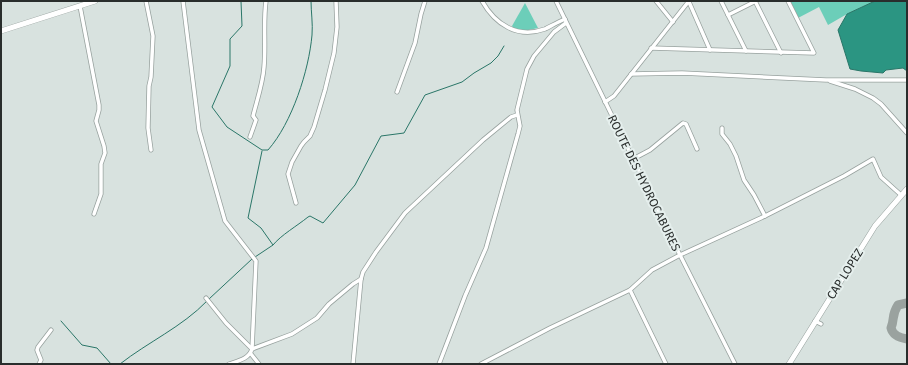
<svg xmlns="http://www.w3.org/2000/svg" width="908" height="365" font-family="'Fira Sans',sans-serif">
  <rect width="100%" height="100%" fill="#d8e2df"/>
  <g fill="#6cceb9">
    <polygon points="790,1 875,1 847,14 828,25 819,7 798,18"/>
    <polygon points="525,3 538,28 524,31 513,28 512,26"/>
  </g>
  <polygon fill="#2b9582" stroke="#2a7668" points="875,1 907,1 907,71 903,68 886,70 883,73 861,71 850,69 838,30 847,14"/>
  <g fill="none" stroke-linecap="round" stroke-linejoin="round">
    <g stroke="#2a7668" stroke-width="1">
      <path d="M241 1 242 26 230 39V66L212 107 227 127 262 150H268C292 123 309 70 312 35 313 24 311 12 311 1"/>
      <path d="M273 245C281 235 297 226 308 217L310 216 323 223 355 185 381 136 404 133 425 95 462 82 474 73 491 63 498 56 504 46"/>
      <polyline points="255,257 273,245 261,228 248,218 262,151"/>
      <polyline points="209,299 252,259"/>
      <polyline points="61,321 82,345 97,348 111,364"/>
      <path d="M120 364C148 342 182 327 207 301"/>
    </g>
    <path stroke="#9aa29f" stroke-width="9" d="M907 303 898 305C891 316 895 318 891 328 893 336 900 338 907 339"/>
    <defs>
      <g id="street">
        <polyline points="146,1 153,36 151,77 149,86 148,128 151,150"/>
        <path d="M183 1 199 130 225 221 256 261 252 349C249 359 238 361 229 364"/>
        <path d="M482 1C495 24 517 39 545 29 551 26 558 22 565 19"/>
        <polyline points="556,1 680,255 735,364"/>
        <polyline points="656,1 673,22"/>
        <polyline points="721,1 746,51"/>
        <polyline points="755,1 781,53"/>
        <polyline points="689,2 710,50"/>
        <polyline points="80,6 99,105 99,110 96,121 104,146 105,153 101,164 101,194 94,214"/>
        <polyline points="728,15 756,1"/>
        <polyline points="651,48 814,53 788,1"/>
        <polyline points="631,74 682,73 826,80 907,80"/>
        <polyline points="830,81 855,89 873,98 881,104 907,133"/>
        <polyline points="397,92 415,43 421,14 425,1"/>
        <polyline points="605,102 614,96 689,1"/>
        <polyline points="722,128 722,134 730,144 736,156 744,180 754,195 765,216"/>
        <path d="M250 137 256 120 253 116C257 100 263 83 264 67 266 45 263 23 266 1"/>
        <polyline points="633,159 650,150 683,123 686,124 697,149"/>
        <polyline points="296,203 288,174 292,162 301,146 304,142 310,136 314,127 325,90 334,53 337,27 336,1"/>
        <polyline points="630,290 666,364"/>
        <polyline points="206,298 226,323 252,349 292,334 317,318 329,304 353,284 361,279"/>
        <polyline points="815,321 821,324"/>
        <polyline points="251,354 259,364"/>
        <polyline points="39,364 41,360 37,350 38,347 51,330"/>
        <polyline points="353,364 361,279 363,272 376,252 405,213 483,140 511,117 517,115"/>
        <polyline points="439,364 465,296 486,248 518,134 520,126 517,110 527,69 534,56 554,32 566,23"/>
        <polyline points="481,364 550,328 630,290 652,270 680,255 765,216 844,176 873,159 881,177 901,195"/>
      </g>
      <g id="secondary">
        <polyline points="1,31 95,1"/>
        <polyline points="789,364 875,226 907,189"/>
      </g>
    </defs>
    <use href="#street" stroke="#97a19e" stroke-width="5"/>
    <use href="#secondary" stroke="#97a19e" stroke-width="6"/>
    <use href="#street" stroke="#fff" stroke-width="3.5"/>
    <use href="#secondary" stroke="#fff" stroke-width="5"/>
  </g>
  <g text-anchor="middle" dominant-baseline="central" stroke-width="4" stroke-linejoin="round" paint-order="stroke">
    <g font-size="12" fill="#292d2c" stroke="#e5efed">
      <text transform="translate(644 183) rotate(64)">ROUTE DES HYDROCABURES</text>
      <text transform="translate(845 274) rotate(-58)">CAP LOPEZ</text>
    </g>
  </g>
  <rect width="908" height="365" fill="none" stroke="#292d2c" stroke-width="4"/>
</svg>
